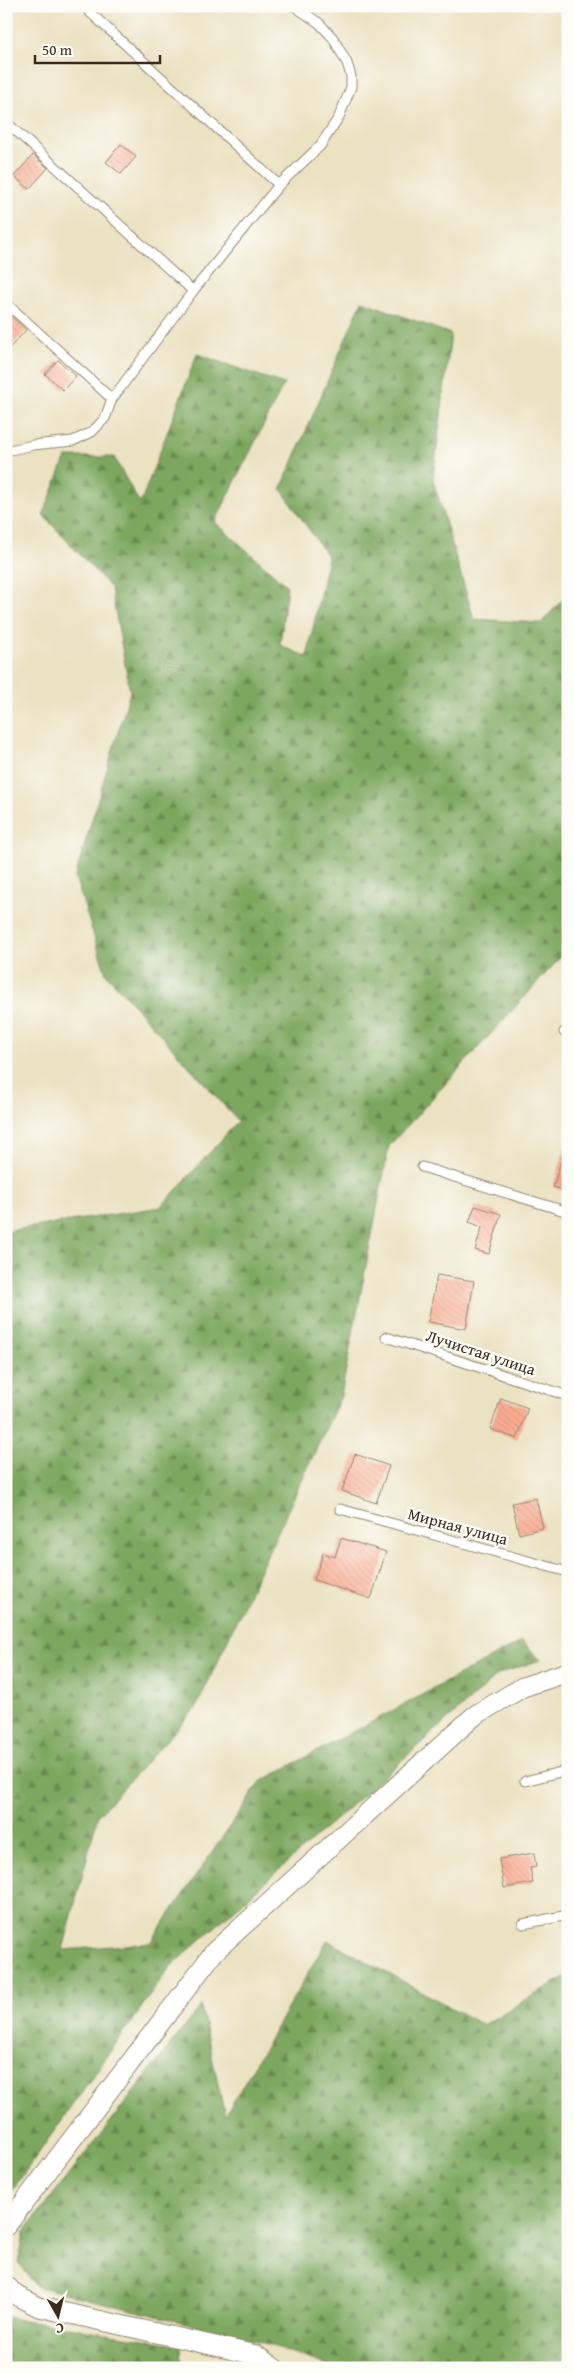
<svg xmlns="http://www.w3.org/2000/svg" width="574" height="2374" font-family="'Gentium Book Plus',serif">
  <defs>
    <pattern id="forest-firs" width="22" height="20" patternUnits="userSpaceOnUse" patternTransform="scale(1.25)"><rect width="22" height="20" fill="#7da75f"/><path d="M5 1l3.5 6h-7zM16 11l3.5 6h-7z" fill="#68884e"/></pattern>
    <pattern id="building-back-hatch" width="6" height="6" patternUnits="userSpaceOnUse" patternTransform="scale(1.25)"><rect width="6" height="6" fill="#faac92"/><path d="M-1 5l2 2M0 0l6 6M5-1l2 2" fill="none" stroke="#d7947d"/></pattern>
  </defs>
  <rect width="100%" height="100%" fill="#fdfcf7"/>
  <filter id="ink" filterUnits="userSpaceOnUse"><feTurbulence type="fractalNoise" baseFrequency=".02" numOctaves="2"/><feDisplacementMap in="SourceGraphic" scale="10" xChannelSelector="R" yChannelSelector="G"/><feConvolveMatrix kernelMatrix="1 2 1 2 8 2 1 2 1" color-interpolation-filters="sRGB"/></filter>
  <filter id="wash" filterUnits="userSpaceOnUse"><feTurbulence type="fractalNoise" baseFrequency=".0096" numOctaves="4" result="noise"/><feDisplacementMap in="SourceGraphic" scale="20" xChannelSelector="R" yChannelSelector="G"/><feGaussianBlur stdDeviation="1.12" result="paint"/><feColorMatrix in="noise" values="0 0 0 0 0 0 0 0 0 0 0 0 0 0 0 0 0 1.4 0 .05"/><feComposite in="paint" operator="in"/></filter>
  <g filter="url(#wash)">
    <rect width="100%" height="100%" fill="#ebe2c2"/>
    <g fill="url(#forest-firs)" stroke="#5c683e">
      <polygon points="362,301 451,334 433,480 474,619 541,623 568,594 568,949 389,1146 341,1396 196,1708 98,1815 63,1950 150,1943 260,1782 522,1641 540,1660 499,1674 170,1967 6,2199 6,1231 161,1207 238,1121 106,974 75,877 130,692 111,588 43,515 66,457 114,457 140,504 197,354 284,384 215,522 287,586 280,645 307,657 328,557 281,489"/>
      <polygon points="327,1940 483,2025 568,1975 568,2368 335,2368 261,2342 36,2286 19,2263 24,2232 201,2006 225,2116"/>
      <polygon points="6,2317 181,2345 182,2368 6,2368"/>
    </g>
    <g id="blocks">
      <g fill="url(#building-back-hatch)">
        <polygon points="121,144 136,157 121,174 106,162"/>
        <polygon points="33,155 48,168 29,189 14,176"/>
        <polygon points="11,316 26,330 6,352 6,322"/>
        <polygon points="58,360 76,376 63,390 45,374"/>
        <polygon points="565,1148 568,1149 568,1192 553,1187"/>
        <polygon points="475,1206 501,1214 489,1254 475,1250 482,1227 469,1222"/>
        <polygon points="437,1275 474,1281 466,1329 428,1322"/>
        <polygon points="501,1398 528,1408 517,1439 490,1429"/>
        <polygon points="355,1454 389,1466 376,1503 342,1491"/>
        <polygon points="536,1498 543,1528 519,1534 512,1503"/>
        <polygon points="341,1538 386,1552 371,1599 314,1580 323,1553 335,1557"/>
        <polygon points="534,1853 536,1867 530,1868 533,1883 504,1888 499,1859"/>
      </g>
    </g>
  </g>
  <g filter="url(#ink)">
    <use href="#blocks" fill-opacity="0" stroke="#938670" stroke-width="1"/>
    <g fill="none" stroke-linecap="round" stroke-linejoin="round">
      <defs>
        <g id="lane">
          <polyline points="83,6 279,185"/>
          <polyline points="6,122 193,291"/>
          <polyline points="6,303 112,399"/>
          <polyline points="6,451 33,445 73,441 92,432 105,418 112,399 193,291 279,185 320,146 339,117 351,87 351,76 347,63 333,38 319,23 294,6"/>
          <polyline points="564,1032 568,1033"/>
          <polyline points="422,1167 568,1212"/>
          <polyline points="386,1337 568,1396"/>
          <polyline points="340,1509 568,1572"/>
          <polyline points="525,1781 568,1770"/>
          <polyline points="523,1924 568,1915"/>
        </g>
        <g id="street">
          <polyline points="6,2226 215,1951 474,1716 523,1687 568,1672"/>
          <polyline points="6,2285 15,2295 39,2307 256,2355 274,2368"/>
        </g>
      </defs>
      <use href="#lane" stroke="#938670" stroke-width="11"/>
      <use href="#street" stroke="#938670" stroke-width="21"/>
      <use href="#lane" stroke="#fff" stroke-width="9"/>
      <use href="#street" stroke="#fff" stroke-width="19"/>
    </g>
  </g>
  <g text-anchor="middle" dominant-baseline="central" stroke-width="5" stroke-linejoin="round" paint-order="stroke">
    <g font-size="16" fill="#3b2a1e" stroke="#fdfcf7">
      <text transform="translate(481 1352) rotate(18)">Лучистая улица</text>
      <text transform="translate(458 1526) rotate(15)">Мирная улица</text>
    </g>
  </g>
  <rect width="574" height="2374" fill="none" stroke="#fdfcf7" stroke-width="25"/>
  <g transform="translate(58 2316) rotate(172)" stroke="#fdfcf7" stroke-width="4" paint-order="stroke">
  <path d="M0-4L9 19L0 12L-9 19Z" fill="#3b2a1e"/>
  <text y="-8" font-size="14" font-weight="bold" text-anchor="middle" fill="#3b2a1e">С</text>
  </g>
  <path d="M35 55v8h125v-8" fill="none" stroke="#3b2a1e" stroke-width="2.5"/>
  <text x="42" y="55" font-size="15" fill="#3b2a1e" stroke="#fdfcf7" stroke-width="4" paint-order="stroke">50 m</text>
</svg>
